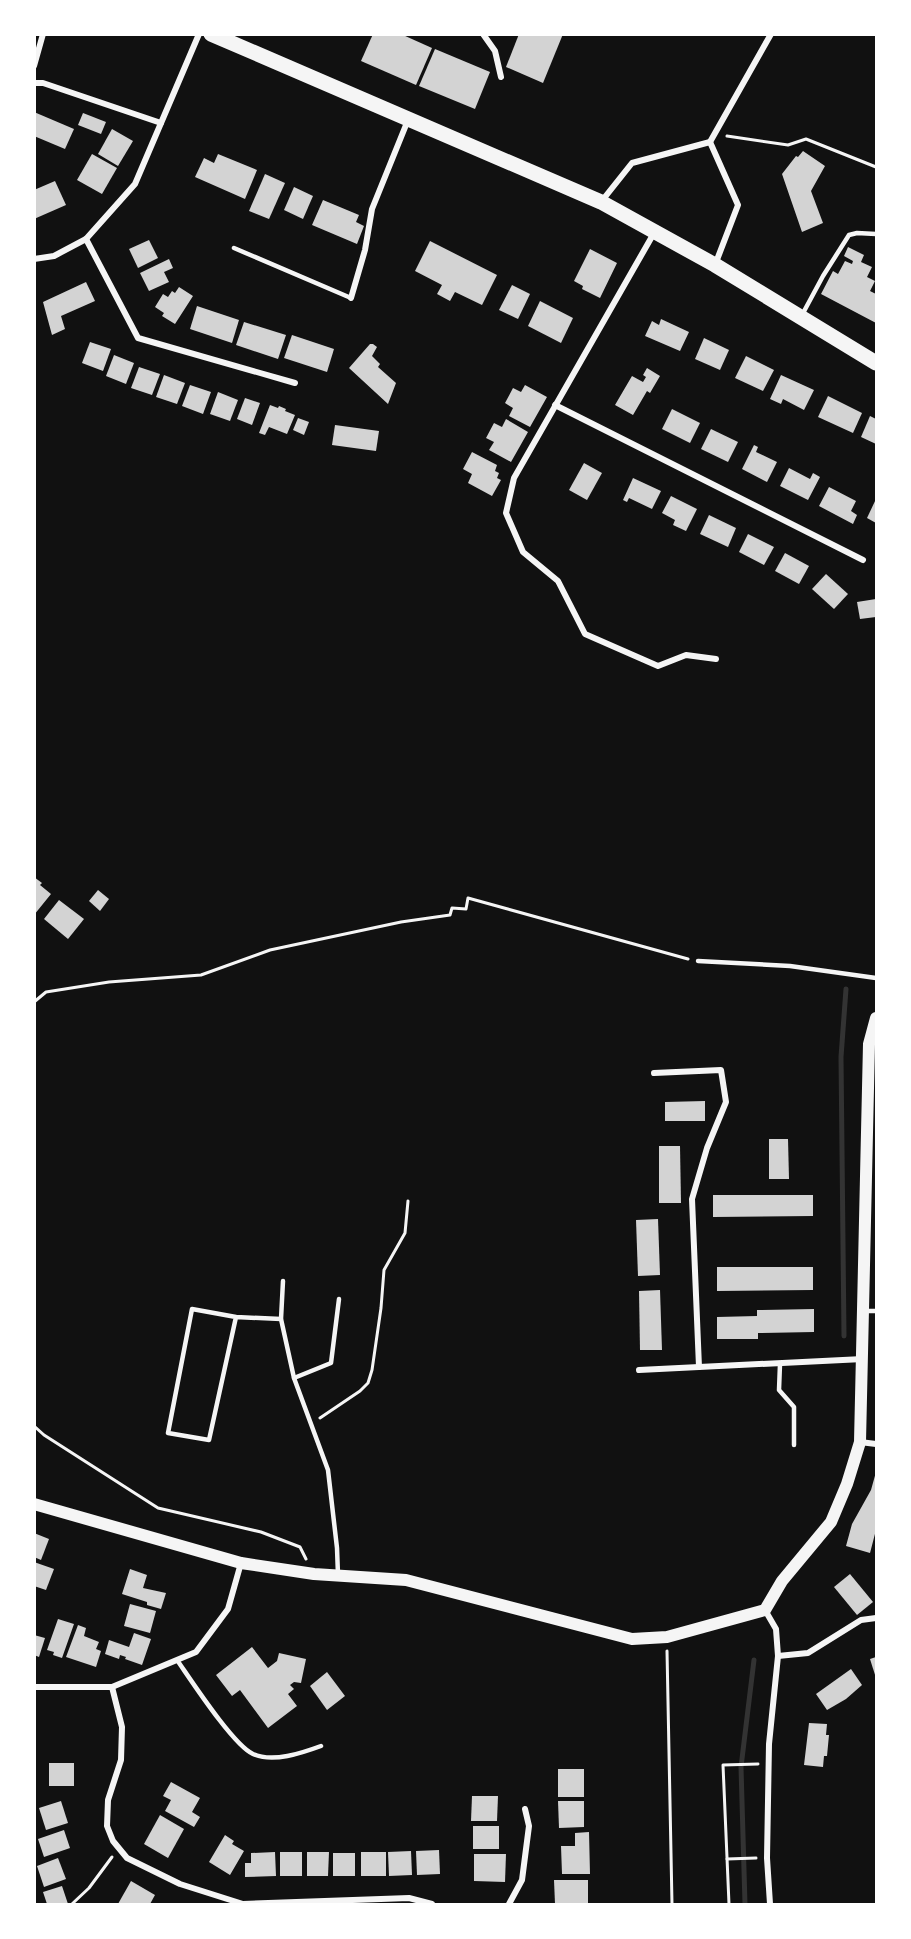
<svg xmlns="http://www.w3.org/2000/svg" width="911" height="1939" font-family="'Fira Sans Condensed',sans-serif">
  <rect width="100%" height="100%" fill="#111"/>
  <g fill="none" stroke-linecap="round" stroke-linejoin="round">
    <g stroke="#333" stroke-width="5">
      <polyline points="844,1336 841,1057 846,989"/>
      <polyline points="745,1904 741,1767 754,1660"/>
    </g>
  </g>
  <g fill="#d3d3d3">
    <polygon points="373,34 403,35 432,48 416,85 361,61"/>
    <polygon points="519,34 563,34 543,83 506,67"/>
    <polygon points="435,49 490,72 475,109 419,86"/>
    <polygon points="34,112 74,129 65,149 34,136"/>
    <polygon points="83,113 106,122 101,134 78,125"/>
    <polygon points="112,129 133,141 118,166 98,154"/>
    <polygon points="803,151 825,166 811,191 823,223 802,232 782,174 796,156 798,157"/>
    <polygon points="92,154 117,168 102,194 77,180"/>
    <polygon points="218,154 257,170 245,199 195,177 204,158 214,163"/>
    <polygon points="265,174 285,183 269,219 249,211"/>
    <polygon points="55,181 66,205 34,219 34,190"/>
    <polygon points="294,187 313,196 303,219 284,210"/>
    <polygon points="323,200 359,215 356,222 364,226 357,244 312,225"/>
    <polygon points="149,240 158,258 138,268 129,249"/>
    <polygon points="430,241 497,275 482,305 455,292 450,301 437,294 442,285 415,271"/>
    <polygon points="848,247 864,255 861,262 872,267 867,277 875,281 870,291 876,294 876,323 821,294 833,271 838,274 845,261 852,264 853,261 844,256"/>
    <polygon points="590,249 617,263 600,298 582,289 583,286 574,281"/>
    <polygon points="169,259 173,268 164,272 169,282 149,291 140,273"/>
    <polygon points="86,282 95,301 61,316 65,329 52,335 43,302"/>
    <polygon points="512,285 530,294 518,319 499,310"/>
    <polygon points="179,287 193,296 175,324 162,316 164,313 155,307 163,294 168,297 172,291 175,293"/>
    <polygon points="540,301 573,318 561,343 528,326"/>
    <polygon points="197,306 239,320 232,343 190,329"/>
    <polygon points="661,319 689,332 680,351 645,336 652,321 659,325"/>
    <polygon points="244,322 286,335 278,359 236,345"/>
    <polygon points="292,335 334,349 327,372 284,358"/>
    <polygon points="704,338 729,350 720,370 695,359"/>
    <polygon points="90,342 111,349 103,371 82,363"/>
    <polygon points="370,344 373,344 377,347 372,356 380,364 378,367 396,383 388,404 349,368"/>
    <polygon points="114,355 134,363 126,384 106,376"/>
    <polygon points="746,356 774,370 763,391 735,378"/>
    <polygon points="139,367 160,374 152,395 131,388"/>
    <polygon points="647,368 660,376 650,393 647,391 633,415 615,405 632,376 643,382 646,377 643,375"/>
    <polygon points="164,375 185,383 177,404 156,397"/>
    <polygon points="781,375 814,390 804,410 783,399 781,404 770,399"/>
    <polygon points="190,385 211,392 203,414 182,406"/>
    <polygon points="525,385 547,397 530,427 509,416 513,408 505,403 513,388 521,392"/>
    <polygon points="218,392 238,400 230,421 210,414"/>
    <polygon points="828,396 862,413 853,433 818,417"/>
    <polygon points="245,398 260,403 252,425 237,419"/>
    <polygon points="270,405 278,408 279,406 286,409 285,411 295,415 287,434 269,427 265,435 259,433"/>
    <polygon points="672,409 700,423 690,443 662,429"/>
    <polygon points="870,416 876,419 876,444 861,437"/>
    <polygon points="298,418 309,422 304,435 293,430"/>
    <polygon points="506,419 528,432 511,462 489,450 494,442 486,438 494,423 502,427"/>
    <polygon points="335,425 379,431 376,451 332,445"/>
    <polygon points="711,429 738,442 728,462 701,449"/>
    <polygon points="754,445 758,447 756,452 777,462 767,482 742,469"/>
    <polygon points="472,452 497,465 495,471 499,473 497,478 501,480 492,496 468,483 472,474 463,469"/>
    <polygon points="584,463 602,473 587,500 569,490"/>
    <polygon points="789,468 810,479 813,473 820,477 808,500 780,486"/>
    <polygon points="633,478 661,491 652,509 629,498 627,502 623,500"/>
    <polygon points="829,487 856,501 851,511 857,515 853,524 819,506"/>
    <polygon points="671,496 697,509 686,531 673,525 675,520 662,513"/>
    <polygon points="876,499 876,523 867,518"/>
    <polygon points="709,515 736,528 728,547 700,534"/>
    <polygon points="748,534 774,547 764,565 739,552"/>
    <polygon points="785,553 809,566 799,584 775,571"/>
    <polygon points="826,574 848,594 834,609 812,589"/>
    <polygon points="876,599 876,617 860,619 857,602"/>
    <polygon points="34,877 42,883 40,885 51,894 34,915"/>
    <polygon points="98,890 109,899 100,911 89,901"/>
    <polygon points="59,900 84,919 68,939 44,919"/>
    <polygon points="705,1101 705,1121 665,1121 665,1102"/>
    <polygon points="769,1139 788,1139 789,1179 769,1179"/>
    <polygon points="659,1146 680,1146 681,1203 659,1203"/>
    <polygon points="713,1195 813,1195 813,1216 713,1217"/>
    <polygon points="658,1219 660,1275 638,1276 636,1220"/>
    <polygon points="717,1267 813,1267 813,1290 717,1291"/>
    <polygon points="660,1290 662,1350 640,1350 639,1291"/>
    <polygon points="814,1309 814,1332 758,1333 758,1339 717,1339 717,1317 757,1316 757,1310"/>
    <polygon points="876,1472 876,1530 870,1553 846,1546 852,1524 871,1490"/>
    <polygon points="34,1533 49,1539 41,1560 34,1557"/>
    <polygon points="34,1562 54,1569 46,1590 34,1586"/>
    <polygon points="130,1569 147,1575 143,1588 166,1593 161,1609 147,1605 147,1602 122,1594"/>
    <polygon points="850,1574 873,1602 857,1615 834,1587"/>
    <polygon points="130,1604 156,1611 150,1633 124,1626"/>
    <polygon points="58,1619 74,1624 62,1658 53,1655 54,1652 47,1650"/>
    <polygon points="78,1625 86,1628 84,1636 99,1642 96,1649 101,1651 96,1667 66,1657"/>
    <polygon points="134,1633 151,1639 142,1665 125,1659 126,1657 120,1655 119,1659 105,1654 109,1640 129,1647"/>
    <polygon points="34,1635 45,1638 39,1657 34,1655"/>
    <polygon points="252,1647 268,1668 277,1661 279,1653 306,1659 301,1683 294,1682 290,1685 294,1689 288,1694 297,1706 268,1728 240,1690 232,1696 216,1675"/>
    <polygon points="876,1657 876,1678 870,1659"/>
    <polygon points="851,1669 862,1685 846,1699 827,1710 816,1694"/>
    <polygon points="327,1672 345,1696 327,1710 310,1686"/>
    <polygon points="809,1723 827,1724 826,1735 829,1735 827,1756 824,1756 823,1767 804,1765"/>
    <rect x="49" y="1763" width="25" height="23"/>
    <rect x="558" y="1769" width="26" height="28"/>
    <polygon points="171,1782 200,1798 192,1812 200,1817 194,1827 165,1811 171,1800 163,1796"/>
    <polygon points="472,1796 498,1796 497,1821 471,1821"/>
    <polygon points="61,1801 68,1823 46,1830 39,1808"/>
    <polygon points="558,1801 584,1801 584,1827 559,1828"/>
    <polygon points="160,1815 184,1829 168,1858 144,1844"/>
    <rect x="473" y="1826" width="26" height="23"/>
    <polygon points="64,1830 70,1848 44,1857 38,1839"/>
    <polygon points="589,1832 590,1874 562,1874 561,1846 575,1846 575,1833"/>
    <polygon points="225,1835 234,1841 232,1844 244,1851 230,1875 209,1862"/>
    <polygon points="439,1850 440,1874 417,1875 416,1851"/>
    <polygon points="411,1851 412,1875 389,1876 388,1852"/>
    <polygon points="275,1852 276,1876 245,1877 245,1863 251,1863 251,1853"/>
    <rect x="280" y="1852" width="22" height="24"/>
    <polygon points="307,1852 329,1852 328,1876 307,1876"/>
    <rect x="361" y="1852" width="25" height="24"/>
    <rect x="333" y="1853" width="22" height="23"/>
    <polygon points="474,1854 506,1854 505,1882 474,1881"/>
    <polygon points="58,1858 66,1879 44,1887 37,1866"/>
    <polygon points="554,1880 588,1880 588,1904 555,1904"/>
    <polygon points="131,1881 155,1895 150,1904 118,1904"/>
    <polygon points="62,1886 68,1904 47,1904 43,1892"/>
  </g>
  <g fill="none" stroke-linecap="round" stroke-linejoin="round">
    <g stroke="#f5f5f5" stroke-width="3">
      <polyline points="727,136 788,145 806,139 876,167"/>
      <polyline points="34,1002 46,992 109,982 201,975 270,950 401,922 450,915 452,908 466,909 468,898 688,959"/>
      <polyline points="320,1418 360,1391 368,1383 372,1370 381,1308 384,1270 405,1233 408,1201"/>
      <polyline points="34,1426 44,1435 158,1508 261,1532 300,1547 306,1559"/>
      <polyline points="667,1651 672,1904"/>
      <polyline points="727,1859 756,1858"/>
      <polyline points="72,1904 89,1888 112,1857"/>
      <polyline points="729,1904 723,1765 758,1764"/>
    </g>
    <g stroke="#f5f5f5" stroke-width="4.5">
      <polyline points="234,248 351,298"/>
      <polyline points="802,315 823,276 849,235 857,233 876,234"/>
      <polyline points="698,961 790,966 876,978"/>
      <polyline points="283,1281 281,1319 294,1378 328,1470 337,1548 338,1575"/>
      <polyline points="864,1311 876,1311"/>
      <polyline points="236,1317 192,1309 168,1433 209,1440 236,1317 281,1319"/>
      <polyline points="780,1364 779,1390 794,1407 794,1445"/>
      <polyline points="294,1378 331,1363 339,1299"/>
      <path d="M177 1660C191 1680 233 1745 253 1754 273 1763 302 1753 321 1746"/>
    </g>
    <g stroke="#f5f5f5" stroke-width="6">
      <polyline points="483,34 495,51 501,77"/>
      <polyline points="34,66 43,34"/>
      <polyline points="34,83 43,83 161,123"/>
      <polyline points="710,142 738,205 715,265"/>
      <polyline points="710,142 771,34"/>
      <polyline points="601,202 632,163 710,142"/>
      <polyline points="654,233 514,478 506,513 523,552 558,581 585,634 658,666 686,655 716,659"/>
      <polyline points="86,239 138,338 295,383"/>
      <polyline points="34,259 54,256 86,239 135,184 199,34"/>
      <polyline points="351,298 365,250 372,209 408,120"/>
      <polyline points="555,405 863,560"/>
      <polyline points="654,1073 721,1070 726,1102 707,1148 692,1199 699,1367"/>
      <polyline points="639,1370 863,1359"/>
      <polyline points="860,1442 876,1444"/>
      <polyline points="765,1610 776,1629 778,1656 769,1744 767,1858 770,1904"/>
      <polyline points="778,1656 808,1653 861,1620 876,1618"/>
      <polyline points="34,1687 112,1687 196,1652 228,1609 241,1563"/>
      <polyline points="112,1687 122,1727 121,1760 108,1800 107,1826 113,1841 127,1858 180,1884 243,1904 409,1898 432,1904"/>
      <polyline points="509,1904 522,1880 529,1826 525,1809"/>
    </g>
    <polyline stroke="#f5f5f5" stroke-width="12" points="34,1504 241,1563 314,1574 406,1580 632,1639 667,1637 765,1610 782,1581 831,1522 847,1484 860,1442 869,1044 876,1018"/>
    <polyline stroke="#f5f5f5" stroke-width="15" points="211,34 601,202 715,265 876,363"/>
  </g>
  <rect width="911" height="1939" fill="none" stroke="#ffffff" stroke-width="72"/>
</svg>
